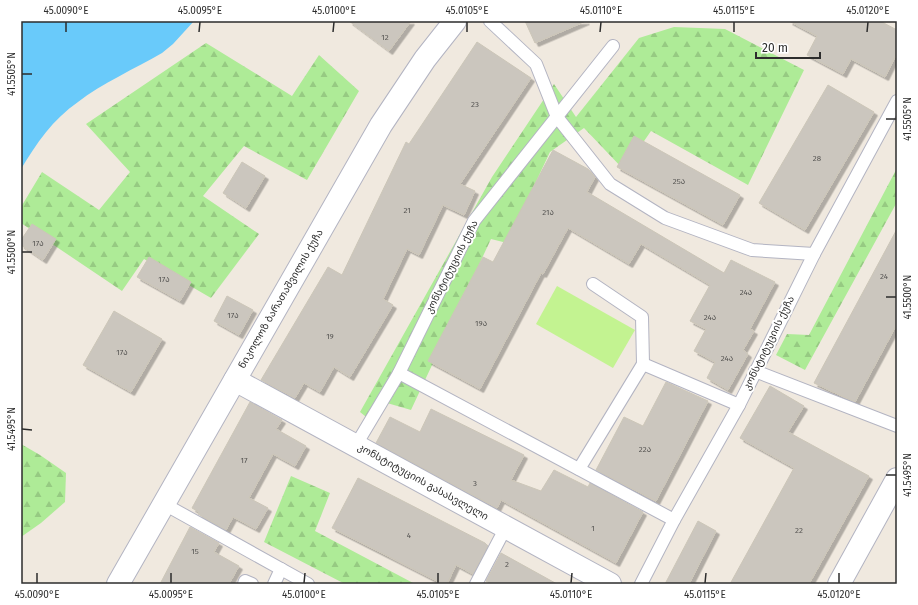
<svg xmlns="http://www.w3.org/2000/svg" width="918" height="605" font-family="'Fira Sans','Noto Sans Georgian',sans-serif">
  <defs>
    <pattern id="forest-firs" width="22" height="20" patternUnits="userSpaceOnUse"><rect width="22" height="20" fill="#aeeb97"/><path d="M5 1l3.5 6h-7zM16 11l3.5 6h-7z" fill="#96ca82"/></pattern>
    <filter id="shadow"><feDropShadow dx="3.5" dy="3.5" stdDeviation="0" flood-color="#0004"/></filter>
  </defs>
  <rect width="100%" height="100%" fill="#f0e9df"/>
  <g fill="url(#forest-firs)">
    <polygon points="674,27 725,29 804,70 748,185 651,131 624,170 584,128 550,152 507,243 491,239 411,410 387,403 375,424 360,412 492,177 554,84 576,117 639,38"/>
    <polygon points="206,43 292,96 319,55 359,91 307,180 244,146 203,196 259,234 211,298 144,259 122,291 21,223 21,207 42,172 99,210 130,172 86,124"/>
    <polygon points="897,168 897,202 805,370 776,355 787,334 809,335"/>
    <polygon points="21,444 40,455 66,473 65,502 41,523 21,537"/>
    <polygon points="291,476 330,493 315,531 415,584 345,584 264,542"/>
  </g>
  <polygon fill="#c3f391" points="557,286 635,330 613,368 536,324"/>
  <path fill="#69cafa" d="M21 21H194L173 44 162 53C136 68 101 84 78 102 53 119 36 144 21 169Z"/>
  <g fill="#cbc6be" stroke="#ccc6b8" filter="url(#shadow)">
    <polygon points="349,21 411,21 389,51"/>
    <polygon points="525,21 586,21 535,43"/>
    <polygon points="789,21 880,21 897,30 897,53 885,77 851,59 843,74 807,55 817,36"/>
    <polygon points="477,42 531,78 460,184 475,191 464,215 443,205 419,255 407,249 383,299 393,305 350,377 334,367 320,392 304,383 295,398 261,380 328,267 342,275 406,142 409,144"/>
    <polygon points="828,85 874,112 805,230 759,203"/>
    <polygon points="634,136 740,195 723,225 617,167"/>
    <polygon points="553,150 588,169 595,177 587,192 724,273 731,260 775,282 750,329 754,331 743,350 748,354 728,390 707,378 715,362 694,351 706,329 690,321 710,285 641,244 629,264 568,228 543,274 541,273 480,389 428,361 483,257 493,262"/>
    <polygon points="242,162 265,176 246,208 223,193"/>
    <polygon points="32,224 56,239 43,260 21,245 21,240"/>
    <polygon points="897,229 897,324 855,402 814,383"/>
    <polygon points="149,257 191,282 180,301 137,277"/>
    <polygon points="227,296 253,310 239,335 214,321"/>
    <polygon points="114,311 162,339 131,392 83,365"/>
    <polygon points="666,382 708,401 656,501 596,470 624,417 643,426"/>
    <polygon points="770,386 804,406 788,432 869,476 809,584 730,584 794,468 740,438"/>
    <polygon points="250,402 282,420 276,429 306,446 295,466 273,454 249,498 268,508 256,529 233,517 226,530 198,514 199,512 192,508"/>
    <polygon points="431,409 524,455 511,480 541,491 554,470 588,487 590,483 643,512 616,563 501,500 497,508 376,443 390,417 420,432"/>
    <polygon points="358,478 485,543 488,546 473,574 456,565 447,584 443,584 332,528"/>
    <polygon points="698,521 716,531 689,584 665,584"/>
    <polygon points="190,527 219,543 214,552 239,566 229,584 160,584"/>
    <polygon points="501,553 557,584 492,584 486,581"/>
  </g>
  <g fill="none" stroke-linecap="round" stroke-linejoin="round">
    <defs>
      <g id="lane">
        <polyline points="490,21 536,64 557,117 610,184 665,218 752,250 814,254"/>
        <polyline points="593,284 642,317 643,364"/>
        <polyline points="755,371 897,426"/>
        <polyline points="399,373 674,520"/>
        <polyline points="356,445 399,373 474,221 613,46"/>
        <polyline points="579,469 643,364 739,405"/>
        <polyline points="164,504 308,584"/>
        <polyline points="244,584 245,581 252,584"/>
        <polyline points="274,584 281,569"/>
        <polyline points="476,584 506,527"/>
        <polyline points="641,584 674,520 739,405 814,254 897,101"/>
      </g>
      <g id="street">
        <polyline points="235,380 610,584"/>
        <polyline points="118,584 381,125 425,59 455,21"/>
        <polyline points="839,584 897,479"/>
      </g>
    </defs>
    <use href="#lane" stroke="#b3b4c2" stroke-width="14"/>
    <use href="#street" stroke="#b3b4c2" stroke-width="24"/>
    <use href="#lane" stroke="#fff" stroke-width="12"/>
    <use href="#street" stroke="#fff" stroke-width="22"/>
  </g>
  <path fill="none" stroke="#2d2d2d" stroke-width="1.5" d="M66 32V22M199 32 200 22M333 32 334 22M467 32V22M600 32 601 22M734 32V22M867 32 868 22M22 74H32M886 119H896M22 252H32M886 297H896M22 429 32 430M886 475H896M37 583V573M171 583V573M304 583 305 573M438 583V573M571 583 572 573M705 583 706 573M839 583V573"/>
  <g text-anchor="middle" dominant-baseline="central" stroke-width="4" stroke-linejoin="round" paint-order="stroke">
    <g font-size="8" fill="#545351">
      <text x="385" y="37">12</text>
      <text x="475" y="104">23</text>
      <text x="817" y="158">28</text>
      <text x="679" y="181">25ა</text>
      <text x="407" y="210">21</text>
      <text x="548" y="212">21ა</text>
      <text x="38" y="243">17ა</text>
      <text x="884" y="276">24</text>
      <text x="164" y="279">17ა</text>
      <text x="746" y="292">24ა</text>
      <text x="233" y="315">17ა</text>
      <text x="710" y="317">24ა</text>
      <text x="481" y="323">19ა</text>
      <text x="330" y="336">19</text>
      <text x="122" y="352">17ა</text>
      <text x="727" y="358">24ა</text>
      <text x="645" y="449">22ა</text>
      <text x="244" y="460">17</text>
      <text x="475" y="483">3</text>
      <text x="593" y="528">1</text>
      <text x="799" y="530">22</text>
      <text x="409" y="535">4</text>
      <text x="195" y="551">15</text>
      <text x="507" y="564">2</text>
    </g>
    <g font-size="10" fill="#2d2d2d" stroke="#fff">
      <text transform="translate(452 267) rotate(-63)">კონსტიტუციის ქუჩა</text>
      <text transform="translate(281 299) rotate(-60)">ნიკოლოზ ბარათაშვილის ქუჩა</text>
      <text transform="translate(769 343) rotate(-64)">კონსტიტუციის ქუჩა</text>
      <text transform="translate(423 482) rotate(29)">კონსტიტუციის გასასვლელი</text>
    </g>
  </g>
  <rect width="918" height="605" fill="none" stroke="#ffffff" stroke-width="44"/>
  <path d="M756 52v6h64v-6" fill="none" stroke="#2d2d2d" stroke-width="2"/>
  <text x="762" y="52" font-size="12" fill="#2d2d2d" stroke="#ffffff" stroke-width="3" paint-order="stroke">20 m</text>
  <rect x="22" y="22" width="874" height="561" fill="none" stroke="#2d2d2d" stroke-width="1.5"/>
  <g font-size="10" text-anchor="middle" fill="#2d2d2d">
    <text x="66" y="14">45.0090°E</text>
    <text x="200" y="14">45.0095°E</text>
    <text x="334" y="14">45.0100°E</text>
    <text x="467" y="14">45.0105°E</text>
    <text x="601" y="14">45.0110°E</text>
    <text x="734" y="14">45.0115°E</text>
    <text x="868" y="14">45.0120°E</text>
    <text transform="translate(11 74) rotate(-90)" y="4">41.5505°N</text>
    <text transform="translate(907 119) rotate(-90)" y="4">41.5505°N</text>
    <text transform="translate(11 252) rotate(-90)" y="4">41.5500°N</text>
    <text transform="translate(907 297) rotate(-90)" y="4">41.5500°N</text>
    <text transform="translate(11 429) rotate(-90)" y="4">41.5495°N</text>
    <text transform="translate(907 475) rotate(-90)" y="4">41.5495°N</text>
    <text x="37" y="598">45.0090°E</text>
    <text x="171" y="598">45.0095°E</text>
    <text x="304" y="598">45.0100°E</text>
    <text x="438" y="598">45.0105°E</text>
    <text x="571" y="598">45.0110°E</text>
    <text x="705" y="598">45.0115°E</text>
    <text x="839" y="598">45.0120°E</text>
  </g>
</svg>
